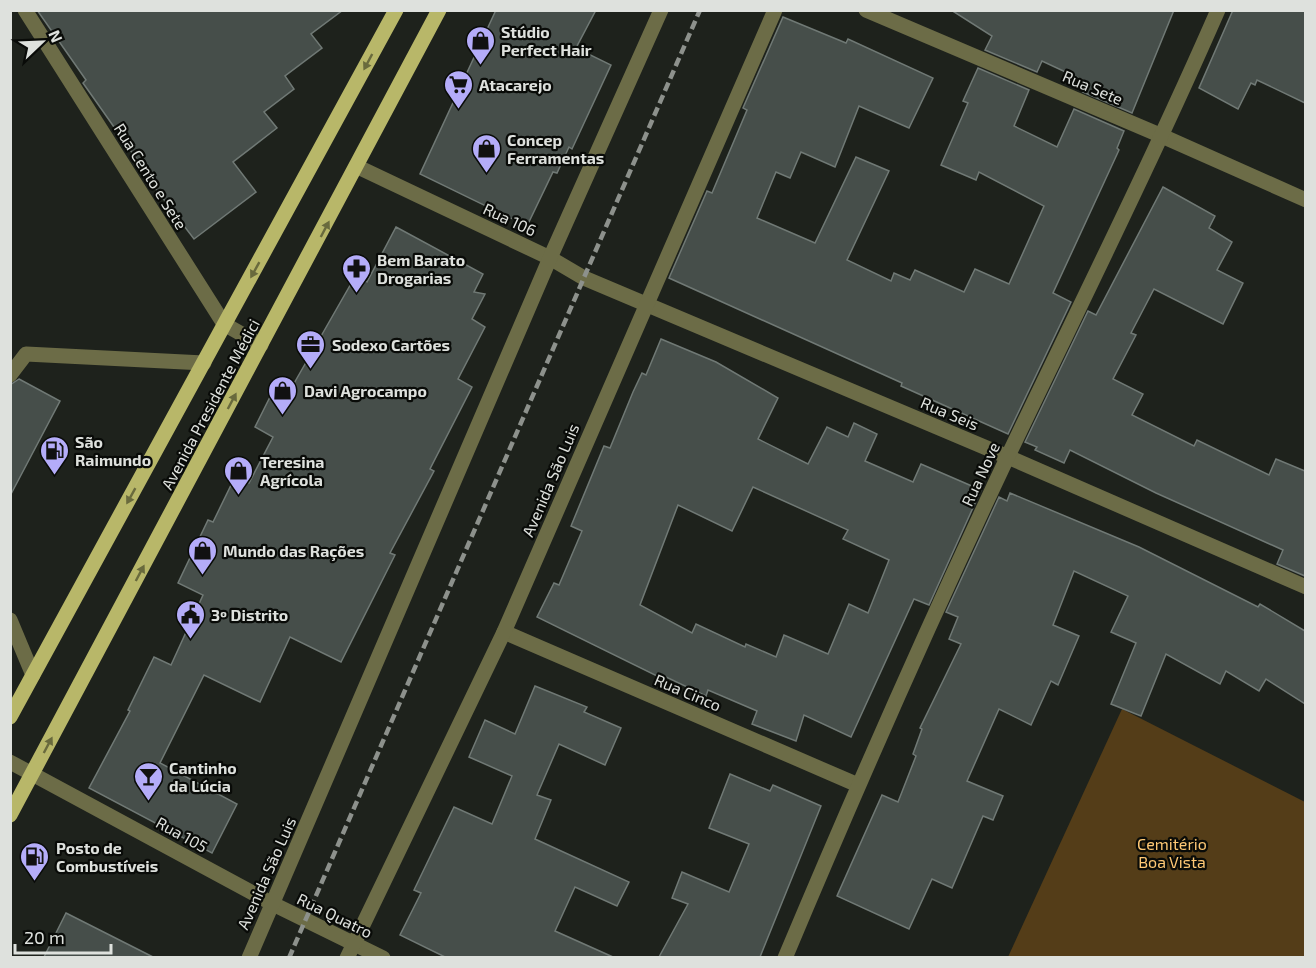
<svg xmlns="http://www.w3.org/2000/svg" width="1316" height="968" font-family="'Exo 2',sans-serif">
  <rect width="100%" height="100%" fill="#1e221c"/>
  <polygon fill="#543d18" points="1122,709 1305,802 1305,957 1008,957"/>
  <g fill="#464e4a" stroke="#707975" stroke-width="1.5" fill-rule="evenodd">
    <polygon points="37,10 343,10 311,34 322,48 285,76 294,89 264,112 277,128 233,162 256,192 194,239 136,163 138,161 83,83 86,80"/>
    <polygon points="496,10 596,10 576,48 611,65 572,149 569,147 557,173 553,172 527,226 420,174"/>
    <polygon points="951,10 1174,10 1132,113 1083,92 1087,82 1042,61 1037,72 985,50 992,36"/>
    <polygon points="1233,10 1305,10 1305,103 1257,80 1255,85 1251,83 1238,109 1199,88"/>
    <polygon points="783,17 846,43 848,39 933,78 909,128 859,106 835,167 801,152 790,178 776,172 757,218 815,243 856,157 889,171 847,260 891,281 894,273 910,280 915,270 964,292 975,269 1009,284 1044,206 979,172 976,180 941,165 968,103 963,101 978,68 1029,90 1014,126 1057,147 1074,109 1124,131 1117,148 1119,150 1053,293 1071,302 1008,434 901,386 902,383 669,278 707,191 712,193 747,110 743,108"/>
    <polygon points="1163,187 1215,216 1209,228 1232,242 1217,270 1243,283 1223,324 1154,289 1131,333 1136,335 1113,379 1143,394 1132,415 1194,446 1197,440 1269,475 1276,459 1305,471 1305,576 1277,564 1283,550 1156,493 1070,450 1064,463 1035,450 1037,447 1025,442 1088,311 1096,315"/>
    <polygon points="396,227 483,274 474,292 485,294 472,319 485,327 458,379 472,387 430,469 434,471 390,553 395,555 341,662 290,637 260,702 204,675 160,763 237,804 212,853 89,788 130,711 128,710 154,657 171,665 203,595 178,583 208,520 213,522 235,477 249,483 273,437 255,427 276,385 289,392 356,275 367,282"/>
    <path d="M661 339 716 362 778 398 758 439 808 464 827 427 848 437 854 423 877 434 865 461 913 482 921 464 981 490 929 605 914 599 851 737 804 715 796 741 752 724 757 711 708 690 706 696 662 675 661 678 537 617 554 583 559 585 582 531 571 526 604 446 610 448 633 392 642 373 646 375ZM753 487 848 530 843 539 889 560 868 613 849 604 828 654 784 635 776 657 746 644 745 647 696 624 692 633 640 605 678 505 732 531Z"/>
    <polygon points="19,379 60,401 10,496 10,385"/>
    <polygon points="1010,493 1139,547 1258,607 1260,604 1305,631 1305,704 1266,679 1259,691 1226,671 1220,684 1166,654 1141,716 1111,704 1136,643 1111,632 1128,596 1074,571 1053,625 1079,636 1058,685 1051,681 1031,725 999,709 967,781 1003,796 993,820 983,816 952,888 932,879 909,929 837,896 882,795 898,802 916,756 913,754 922,729 920,728 961,644 949,639 958,617 946,612 999,497 1007,501"/>
    <polygon points="535,686 587,707 584,712 621,728 605,765 559,744 537,795 551,800 535,839 629,882 617,906 575,887 555,931 613,957 445,957 400,935 421,893 414,890 454,807 492,824 512,776 469,757 485,720 515,734"/>
    <polygon points="730,774 770,791 773,785 821,806 760,957 659,957 688,904 672,898 682,872 729,892 749,844 709,828"/>
    <polygon points="66,913 153,957 44,957"/>
  </g>
  <g fill="none" stroke-linecap="round" stroke-linejoin="round">
    <g stroke="#6c6c47" stroke-width="15">
      <polyline points="25,10 224,324 261,345"/>
      <polyline points="866,10 1162,136 1306,200"/>
      <polyline points="358,167 550,258 584,278 1008,457 1306,587"/>
      <polyline points="10,375 26,354 204,363"/>
      <polyline points="10,620 33,675"/>
      <polyline points="504,632 858,785"/>
      <polyline points="10,762 273,904 383,958"/>
      <polyline points="249,958 550,258 661,10"/>
      <polyline points="347,958 504,632 775,10"/>
      <path d="M785 958C856 789 930 621 1008 456 1079 307 1152 161 1218 10"/>
    </g>
    <g stroke="#b8b769" stroke-width="15">
      <polyline points="10,717 396,10"/>
      <polyline points="10,815 439,10"/>
    </g>
    <polyline stroke="#8d918c" stroke-width="4.5" stroke-dasharray="9 4.5" stroke-linecap="butt" points="289,958 700,10"/>
  </g>
  <defs><path id="oneway-solid" d="M-6-.8H1V-3.2L6.5 0L1 3.2V.8H-6Z" transform="scale(1.5)"/></defs>
  <g fill="#696a3d">
    <use href="#oneway-solid" transform="translate(368 62) rotate(118)"/>
    <use href="#oneway-solid" transform="translate(325 229) rotate(-62)"/>
    <use href="#oneway-solid" transform="translate(255 270) rotate(119)"/>
    <use href="#oneway-solid" transform="translate(232 401) rotate(-62)"/>
    <use href="#oneway-solid" transform="translate(131 496) rotate(119)"/>
    <use href="#oneway-solid" transform="translate(140 573) rotate(-62)"/>
    <use href="#oneway-solid" transform="translate(48 745) rotate(-62)"/>
  </g>
  <defs>
    <symbol id="shop-pin" viewBox="-11 -11 22 30"><path d="M0 17L-7.5 6A9.5 9.5 0 1 1 7.5 6Z" fill="#b4acf9" stroke="#090b08"/><path d="M-5-2.5h2.3a2.7 3.5 0 0 1 5.4 0H5L5.5 6h-11ZM-1.5-2.5h3a1.5 2.3 0 0 0-3 0Z" fill="#111"/></symbol>
    <symbol id="supermarket-pin" viewBox="-11 -11 22 30"><path d="M0 17L-7.5 6A9.5 9.5 0 1 1 7.5 6Z" fill="#b4acf9" stroke="#090b08"/><path d="M-6-5.5h2.5l.6 2H6L4.5 2H-2.5L-4.4-4H-6ZM-1.5 3.2a1.3 1.3 0 1 0 .1 0ZM3 3.2a1.3 1.3 0 1 0 .1 0Z" fill="#111"/></symbol>
    <symbol id="pharmacy-pin" viewBox="-11 -11 22 30"><path d="M0 17L-7.5 6A9.5 9.5 0 1 1 7.5 6Z" fill="#b4acf9" stroke="#090b08"/><path d="M-2-6h4v4h4v4h-4v4h-4v-4h-4v-4h4Z" fill="#111"/></symbol>
    <symbol id="office-pin" viewBox="-11 -11 22 30"><path d="M0 17L-7.5 6A9.5 9.5 0 1 1 7.5 6Z" fill="#b4acf9" stroke="#090b08"/><path d="M-6-3h4V-5.5h4V-3h4V5H-6ZM-1-4.5V-3h2v-1.5ZM-6 0V1H6V0Z" fill="#111"/></symbol>
    <symbol id="fuel-pin" viewBox="-11 -11 22 30"><path d="M0 17L-7.5 6A9.5 9.5 0 1 1 7.5 6Z" fill="#b4acf9" stroke="#090b08"/><path d="M-5.5-6h7V0h2V4h1.3V-2.5L3-4.5l.8-.8L6-3V5H2.5V1h-1V6h-7ZM-4.2-4.7v3.2H.2V-4.7Z" fill="#111"/></symbol>
    <symbol id="civic-pin" viewBox="-11 -11 22 30"><path d="M0 17L-7.5 6A9.5 9.5 0 1 1 7.5 6Z" fill="#b4acf9" stroke="#090b08"/><path d="M-.6-6.5H3V-4.5H.6V-3L4-1V1h2V6H-6V1h2V-1L-.6-3ZM-1.2 2.5V6h2.4V2.5Z" fill="#111"/></symbol>
    <symbol id="bar-pin" viewBox="-11 -11 22 30"><path d="M0 17L-7.5 6A9.5 9.5 0 1 1 7.5 6Z" fill="#b4acf9" stroke="#090b08"/><path d="M-6-5H6L.8 .8V4.5H3.5V6h-7V4.5H-.8V.8Z" fill="#111"/></symbol>
  </defs>
  <g fill-rule="evenodd">
    <use href="#shop-pin" x="464" y="24" width="33" height="45"/>
    <use href="#supermarket-pin" x="442" y="68" width="33" height="45"/>
    <use href="#shop-pin" x="470" y="132" width="33" height="45"/>
    <use href="#pharmacy-pin" x="340" y="252" width="33" height="45"/>
    <use href="#office-pin" x="294" y="328" width="33" height="45"/>
    <use href="#shop-pin" x="266" y="374" width="33" height="45"/>
    <use href="#fuel-pin" x="38" y="434" width="33" height="45"/>
    <use href="#shop-pin" x="222" y="454" width="33" height="45"/>
    <use href="#shop-pin" x="186" y="534" width="33" height="45"/>
    <use href="#civic-pin" x="174" y="598" width="33" height="45"/>
    <use href="#bar-pin" x="132" y="760" width="33" height="45"/>
    <use href="#fuel-pin" x="18" y="840" width="33" height="45"/>
  </g>
  <g text-anchor="middle" dominant-baseline="central" stroke-width="4.5" stroke-linejoin="round" paint-order="stroke">
    <g font-size="16" font-weight="bold" fill="#dee1dd" stroke="#090b08" text-anchor="start">
      <text x="501" y="31">Stúdio<tspan x="501" dy="18">Perfect Hair</tspan></text>
      <text x="479" y="84">Atacarejo</text>
      <text x="507" y="139">Concep<tspan x="507" dy="18">Ferramentas</tspan></text>
      <text x="377" y="259">Bem Barato<tspan x="377" dy="18">Drogarias</tspan></text>
      <text x="332" y="344">Sodexo Cartões</text>
      <text x="304" y="390">Davi Agrocampo</text>
      <text x="75" y="441">São<tspan x="75" dy="18">Raimundo</tspan></text>
      <text x="260" y="461">Teresina<tspan x="260" dy="18">Agrícola</tspan></text>
      <text x="223" y="550">Mundo das Rações</text>
      <text x="211" y="614">3º Distrito</text>
      <text x="169" y="767">Cantinho<tspan x="169" dy="18">da Lúcia</tspan></text>
      <text x="56" y="847">Posto de<tspan x="56" dy="18">Combustíveis</tspan></text>
    </g>
    <g font-size="16" fill="#dee1dd" stroke="#090b08">
      <text transform="translate(1093 87) rotate(23)">Rua Sete</text>
      <text transform="translate(151 176) rotate(58)">Rua Cento e Sete</text>
      <text transform="translate(510 219) rotate(25)">Rua 106</text>
      <text transform="translate(210 404) rotate(-62)">Avenida Presidente Médici</text>
      <text transform="translate(950 413) rotate(23)">Rua Seis</text>
      <text transform="translate(980 474) rotate(-65)">Rua Nove</text>
      <text transform="translate(550 480) rotate(-67)">Avenida São Luis</text>
      <text transform="translate(688 692) rotate(23)">Rua Cinco</text>
      <text transform="translate(182 834) rotate(29)">Rua 105</text>
      <text transform="translate(266 873) rotate(-66)">Avenida São Luis</text>
      <text transform="translate(335 915) rotate(26)">Rua Quatro</text>
    </g>
    <g font-size="16" fill="#ffc975" stroke="#090b08">
      <text x="1172" y="843">Cemitério<tspan x="1172" dy="18">Boa Vista</tspan></text>
    </g>
  </g>
  <rect width="1316" height="968" fill="none" stroke="#dee1dd" stroke-width="24"/>
  <g transform="translate(42 42) rotate(67)" stroke="#090b08" stroke-width="4.5" paint-order="stroke">
  <path d="M0-4.5L10 22L0 15L-10 22Z" fill="#dee1dd"/>
  <text y="-9" font-size="16" font-weight="bold" text-anchor="middle" fill="#dee1dd">N</text>
  </g>
  <path d="M15 944v9h96v-9" fill="none" stroke="#dee1dd" stroke-width="3"/>
  <text x="24" y="944" font-size="18" fill="#dee1dd" stroke="#090b08" stroke-width="4.5" paint-order="stroke">20 m</text>
</svg>
